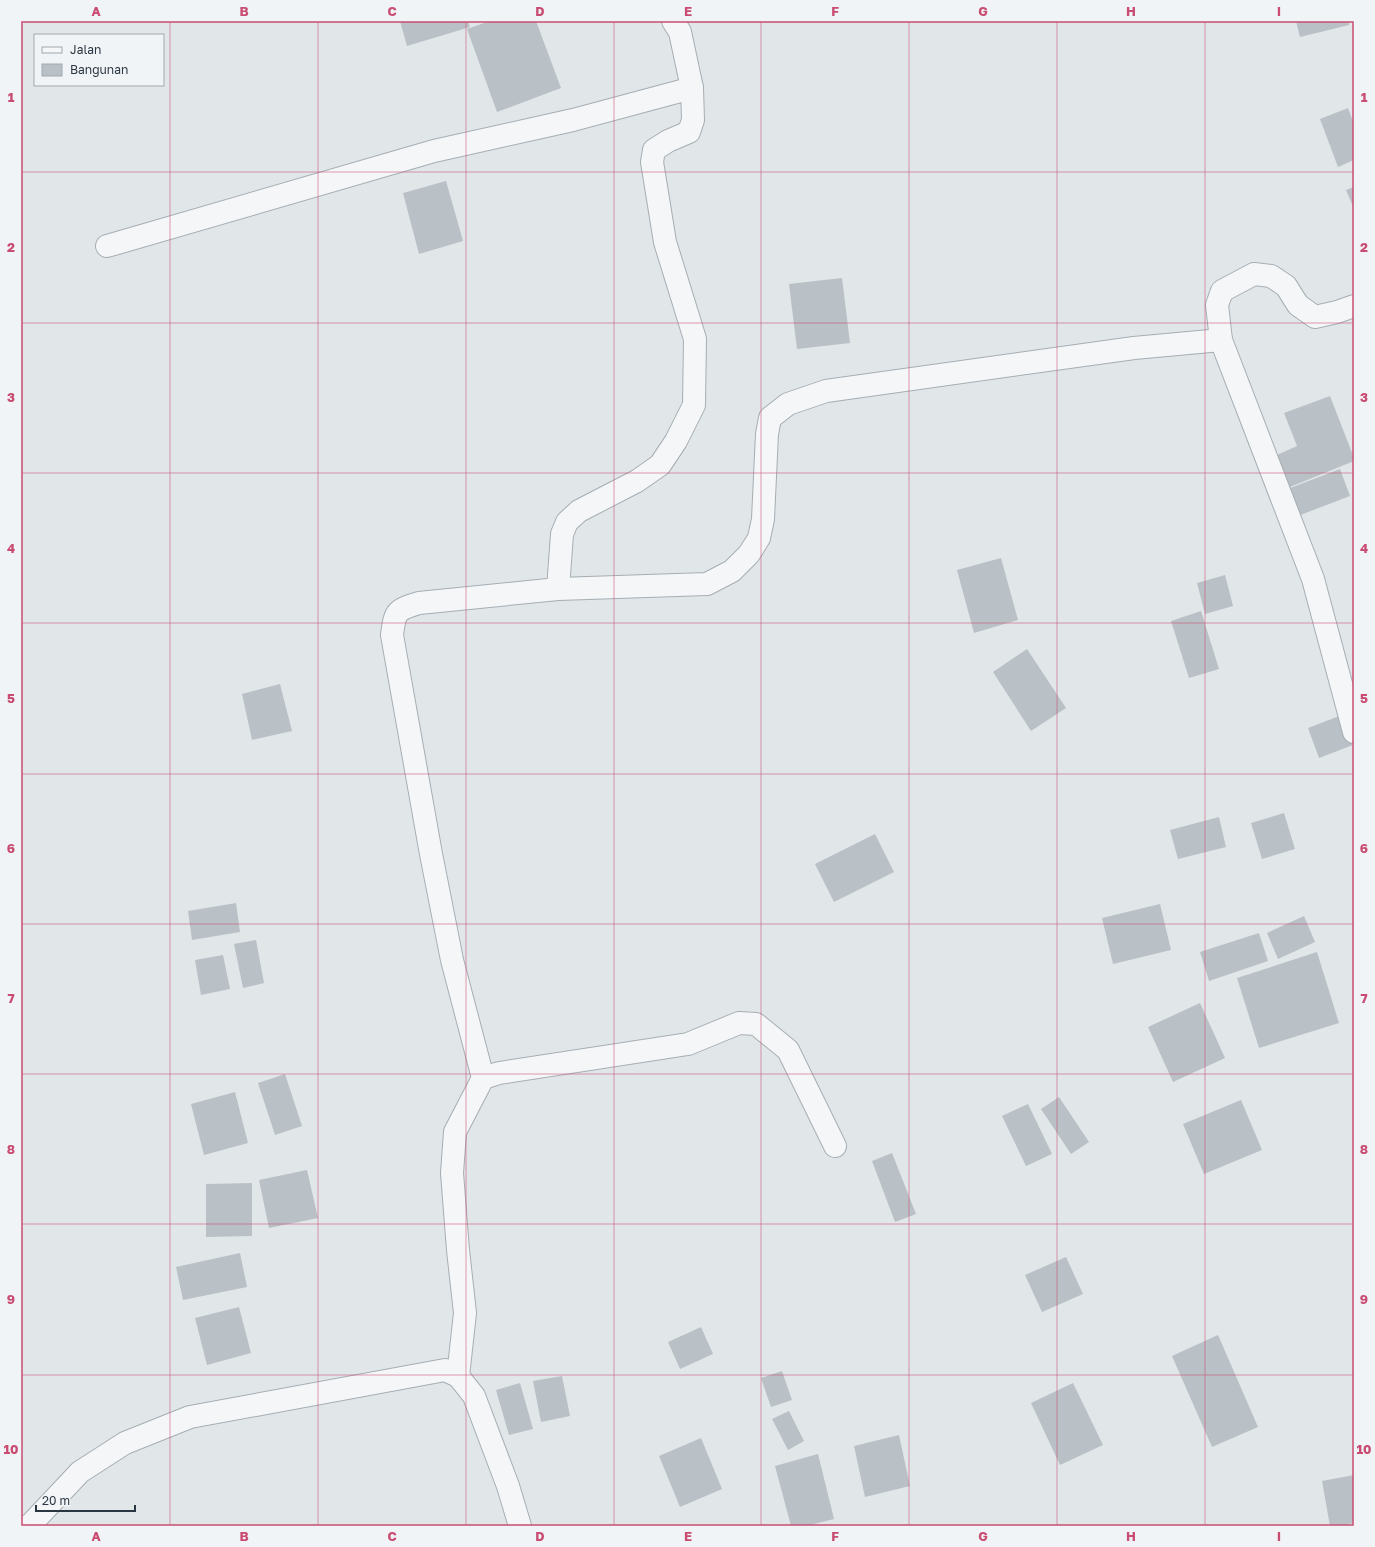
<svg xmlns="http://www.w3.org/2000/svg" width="1375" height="1547" font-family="'Golos Text',sans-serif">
  <rect width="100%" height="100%" fill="#e1e6e9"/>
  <g fill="#b9c0c6">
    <polygon points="400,21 468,21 470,27 407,46"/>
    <polygon points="490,21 536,21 561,88 497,112 467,29"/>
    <polygon points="1296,21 1349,21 1349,25 1300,37"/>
    <polygon points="1348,108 1354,124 1354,160 1338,167 1320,119"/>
    <polygon points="446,181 463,241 419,254 403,193"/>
    <polygon points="1354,187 1354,209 1346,190"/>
    <polygon points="842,278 850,343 797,349 789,284"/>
    <polygon points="1330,396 1354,458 1354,461 1290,487 1277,455 1297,446 1284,413"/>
    <polygon points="1340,469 1350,496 1295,517 1285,490"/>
    <polygon points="1001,558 1018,620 974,633 957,570"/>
    <polygon points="1225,575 1233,606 1205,614 1197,583"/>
    <polygon points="1201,611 1219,669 1189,678 1171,621"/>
    <polygon points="1027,649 1066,708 1031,731 993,672"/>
    <polygon points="280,684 292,731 252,740 242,694"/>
    <polygon points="1342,715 1353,745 1319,758 1308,728"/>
    <polygon points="1284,813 1295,849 1262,859 1251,823"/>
    <polygon points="1219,817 1226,847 1178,859 1170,830"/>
    <polygon points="875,834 894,872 834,902 815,864"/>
    <polygon points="236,903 240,932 192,940 188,911"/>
    <polygon points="1160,904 1171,950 1113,964 1102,918"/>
    <polygon points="1304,916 1315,942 1278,959 1267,933"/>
    <polygon points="1259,933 1268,961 1209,981 1200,952"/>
    <polygon points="256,940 264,983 243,988 234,944"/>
    <polygon points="1317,952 1339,1023 1259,1048 1237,978"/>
    <polygon points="223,955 230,989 201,995 195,960"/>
    <polygon points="1200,1003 1225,1058 1173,1082 1148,1027"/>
    <polygon points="285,1074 302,1126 275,1135 258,1083"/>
    <polygon points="235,1092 248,1143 204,1155 191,1104"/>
    <polygon points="1059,1097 1089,1142 1071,1154 1041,1109"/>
    <polygon points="1241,1100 1262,1150 1204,1174 1183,1124"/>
    <polygon points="1028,1104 1052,1154 1026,1166 1002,1116"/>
    <polygon points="892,1153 916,1214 895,1222 872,1161"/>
    <polygon points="307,1170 318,1218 269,1228 259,1180"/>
    <polygon points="252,1183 252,1236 206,1237 206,1184"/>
    <polygon points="240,1253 247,1287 183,1300 176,1267"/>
    <polygon points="1066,1257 1083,1294 1042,1312 1025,1275"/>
    <polygon points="239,1307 251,1353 207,1365 195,1318"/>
    <polygon points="701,1327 713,1354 680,1369 668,1342"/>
    <polygon points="1218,1335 1258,1427 1212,1447 1172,1356"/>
    <polygon points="782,1371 792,1400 771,1407 761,1378"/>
    <polygon points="562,1376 570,1416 541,1422 533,1381"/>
    <polygon points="520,1383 533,1429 509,1435 496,1390"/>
    <polygon points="1073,1383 1103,1445 1060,1465 1031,1403"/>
    <polygon points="789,1411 804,1441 788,1450 772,1419"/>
    <polygon points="899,1435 910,1486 865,1497 854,1446"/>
    <polygon points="701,1438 722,1489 680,1507 659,1456"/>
    <polygon points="818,1454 834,1519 806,1526 791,1526 775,1466"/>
    <polygon points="1354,1475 1354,1523 1340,1526 1330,1526 1322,1481"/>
  </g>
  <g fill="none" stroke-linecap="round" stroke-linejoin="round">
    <defs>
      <g id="minor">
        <polyline points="107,246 434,151 573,120 692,88"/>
        <polyline points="1354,306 1337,312 1315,317 1298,305 1286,286 1271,276 1254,274 1222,291 1217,305 1221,340 1313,579 1354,732"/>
        <polyline points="558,589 562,534 567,522 579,511 637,481 660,465 676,441 694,405 695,339 665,242 652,162 654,150 668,141 689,132 693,120 692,88 680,32 673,21"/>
        <path d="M483 1078 452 960 431 854 392 635C395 611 396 610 419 603L558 589 707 584 732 571 749 554 759 538 763 519 767 434 770 418 788 404 826 391 1134 348 1221 340"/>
        <polyline points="458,1376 465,1313 458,1250 452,1173 455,1132 483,1078 499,1073 688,1044 739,1023 756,1024 788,1050 835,1146"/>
        <polyline points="28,1526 32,1523 80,1472 125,1443 190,1417 445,1370 458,1376 474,1396 508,1486 520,1526"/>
      </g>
    </defs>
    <use href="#minor" stroke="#a6aeb3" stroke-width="24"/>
    <use href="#minor" stroke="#f4f6f8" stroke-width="22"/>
  </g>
  <path fill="none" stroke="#c94c72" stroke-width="1" stroke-opacity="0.55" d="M170 21V1526M318 21V1526M466 21V1526M614 21V1526M761 21V1526M909 21V1526M1057 21V1526M1205 21V1526M21 172H1354M21 323H1354M21 473H1354M21 623H1354M21 774H1354M21 924H1354M21 1074H1354M21 1224H1354M21 1375H1354"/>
  <rect width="1375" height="1547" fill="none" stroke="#f1f4f7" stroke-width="44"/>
  <rect x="34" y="34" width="130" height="52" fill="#f1f4f7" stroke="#a1a8ae"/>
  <rect x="42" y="47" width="20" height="6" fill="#f4f6f8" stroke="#a1a8ae"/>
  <text x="70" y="54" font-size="12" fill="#2a3641">Jalan</text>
  <rect x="42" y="64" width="20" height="12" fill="#b9c0c6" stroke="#a1a8ae"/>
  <text x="70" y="74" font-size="12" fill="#2a3641">Bangunan</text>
  <path d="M36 1505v6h99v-6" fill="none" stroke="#2a3641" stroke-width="2"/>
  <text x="42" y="1505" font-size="12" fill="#2a3641" stroke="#f1f4f7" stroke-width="3" paint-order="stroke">20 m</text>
  <rect x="22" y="22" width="1331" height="1503" fill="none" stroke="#c94c72" stroke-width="1.5"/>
  <g font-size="13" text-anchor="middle" font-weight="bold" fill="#c94c72">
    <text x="96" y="16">A</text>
    <text x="244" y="16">B</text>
    <text x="392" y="16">C</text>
    <text x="540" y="16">D</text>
    <text x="688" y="16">E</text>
    <text x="835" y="16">F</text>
    <text x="983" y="16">G</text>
    <text x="1131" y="16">H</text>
    <text x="1279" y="16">I</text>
    <text x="11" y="102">1</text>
    <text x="1364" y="102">1</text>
    <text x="11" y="252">2</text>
    <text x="1364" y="252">2</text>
    <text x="11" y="402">3</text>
    <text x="1364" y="402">3</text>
    <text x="11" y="553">4</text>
    <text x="1364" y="553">4</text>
    <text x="11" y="703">5</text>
    <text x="1364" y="703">5</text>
    <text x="11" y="853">6</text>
    <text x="1364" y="853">6</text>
    <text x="11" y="1003">7</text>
    <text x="1364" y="1003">7</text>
    <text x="11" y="1154">8</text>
    <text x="1364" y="1154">8</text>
    <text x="11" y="1304">9</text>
    <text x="1364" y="1304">9</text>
    <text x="11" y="1454">10</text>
    <text x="1364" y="1454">10</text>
    <text x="96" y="1541">A</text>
    <text x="244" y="1541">B</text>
    <text x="392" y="1541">C</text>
    <text x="540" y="1541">D</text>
    <text x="688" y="1541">E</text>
    <text x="835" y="1541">F</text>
    <text x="983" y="1541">G</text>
    <text x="1131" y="1541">H</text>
    <text x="1279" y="1541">I</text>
  </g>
</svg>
